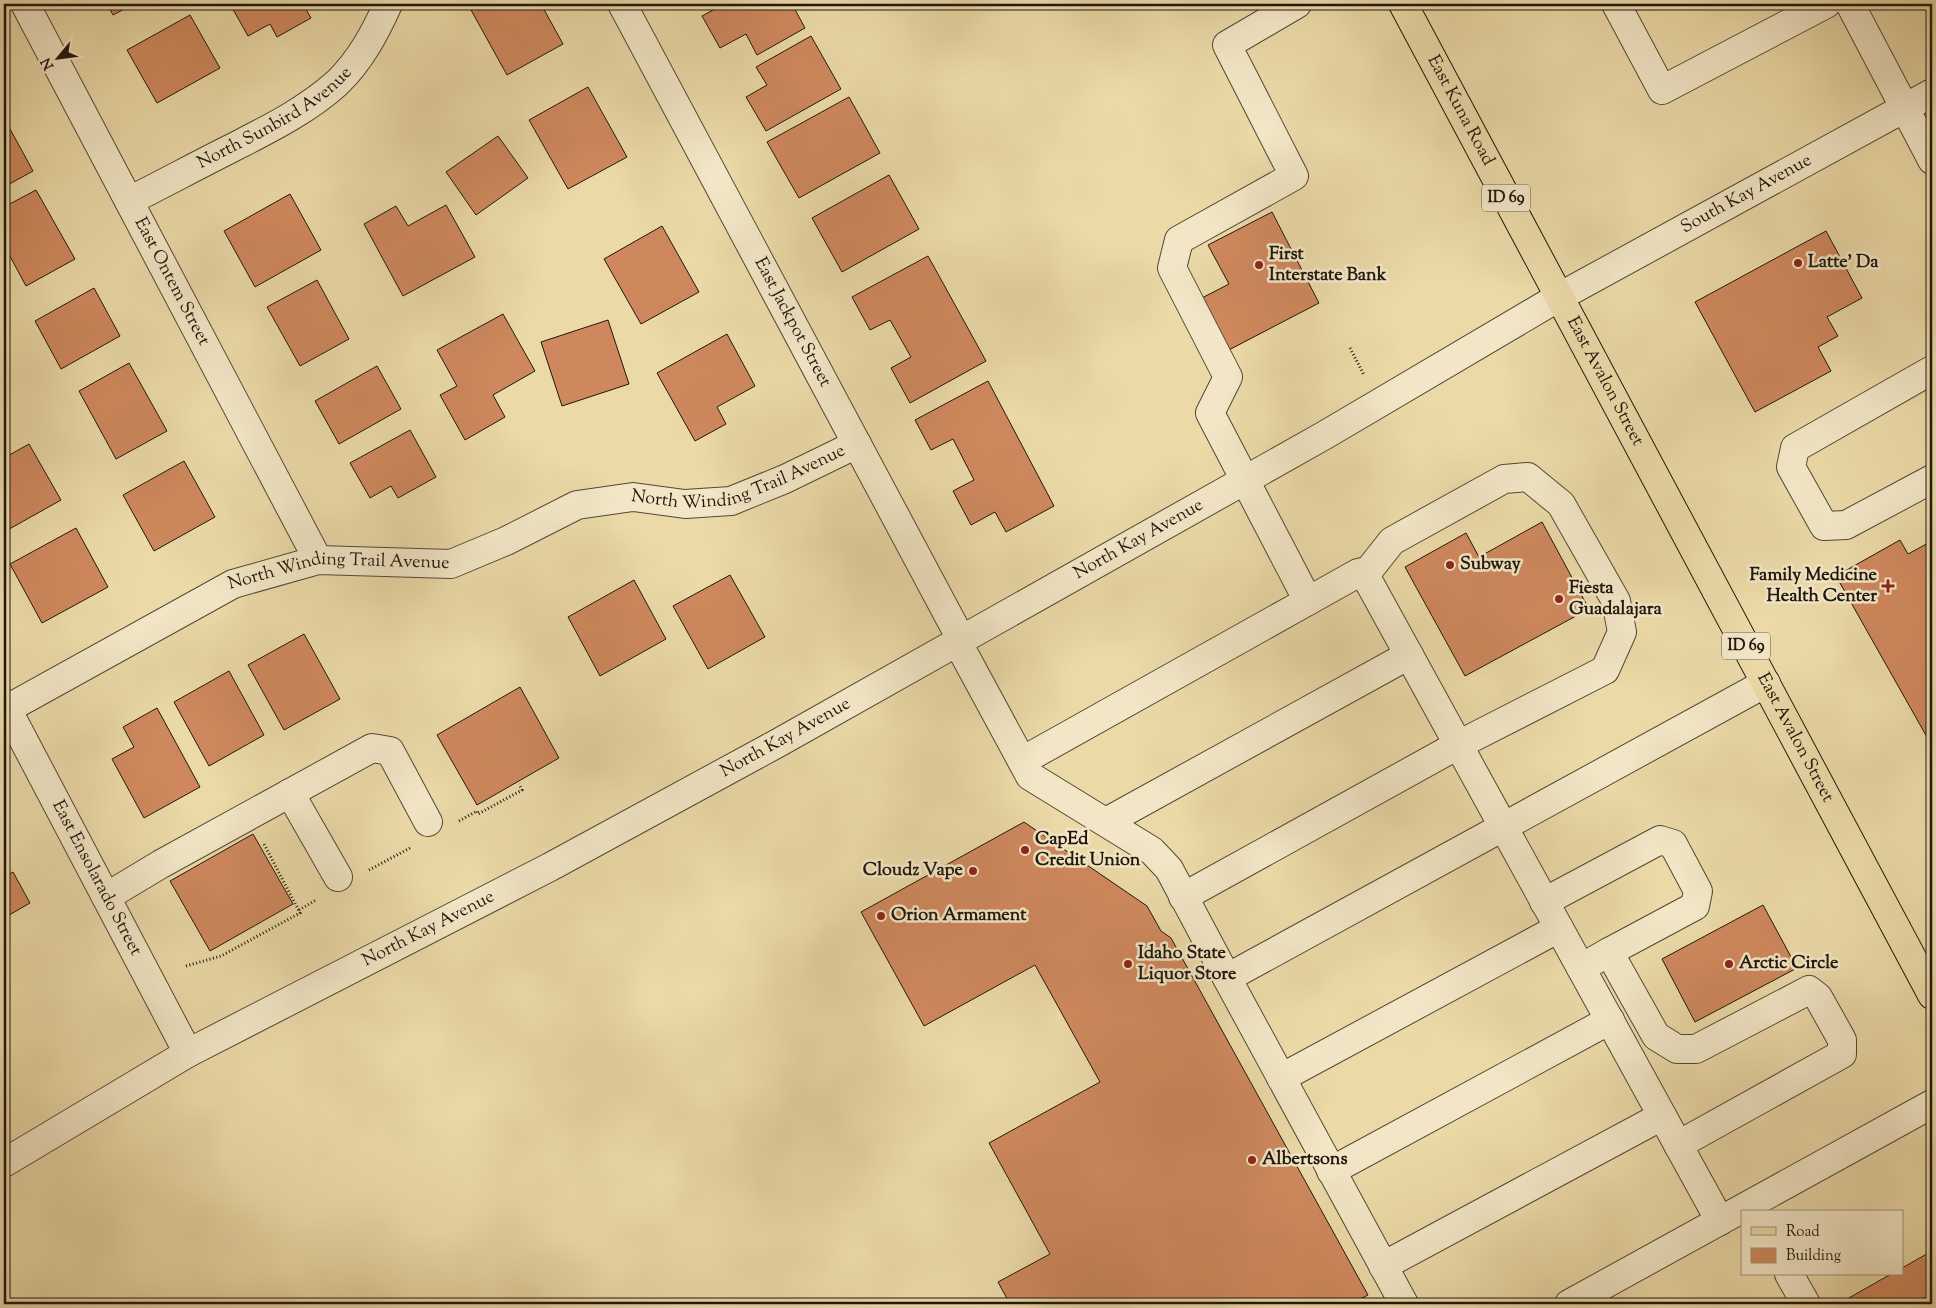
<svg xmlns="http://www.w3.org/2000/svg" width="1936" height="1308" font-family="'Sorts Mill Goudy',serif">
  <rect width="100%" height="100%" fill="#ebd9a8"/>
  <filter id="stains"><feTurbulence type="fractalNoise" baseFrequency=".004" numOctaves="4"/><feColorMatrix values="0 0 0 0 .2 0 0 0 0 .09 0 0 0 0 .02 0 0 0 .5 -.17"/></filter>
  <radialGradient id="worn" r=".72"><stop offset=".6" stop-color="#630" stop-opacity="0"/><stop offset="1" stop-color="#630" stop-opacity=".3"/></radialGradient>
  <g fill="#cf885e" stroke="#1f170c">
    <polygon points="107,4 134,4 113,15"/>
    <polygon points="230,4 303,4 311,18 277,37 270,24 248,36"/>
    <polygon points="483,4 541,4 563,44 507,75 471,10"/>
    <polygon points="724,4 792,4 805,28 757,55 746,34 720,48 702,16"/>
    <polygon points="190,15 220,68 157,103 127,50"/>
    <polygon points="811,36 841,89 766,131 746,97 767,85 756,67"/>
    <polygon points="588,87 627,157 568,189 529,120"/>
    <polygon points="849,97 880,153 799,198 767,142"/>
    <polygon points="4,118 33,171 4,187"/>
    <polygon points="498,136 528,178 476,215 446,172"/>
    <polygon points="889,175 919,229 842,272 812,218"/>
    <polygon points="36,190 75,259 26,286 4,245 4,207"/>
    <polygon points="290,194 321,250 255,287 224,231"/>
    <polygon points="446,205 475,257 403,296 364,224 396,206 408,226"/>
    <polygon points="1272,212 1319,303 1223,353 1196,301 1229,284 1208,245"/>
    <polygon points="662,226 699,292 641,324 604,259"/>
    <polygon points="1826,231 1862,298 1827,317 1838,336 1818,347 1831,371 1755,412 1695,302"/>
    <polygon points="928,256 986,361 910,403 891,368 911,357 890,320 870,330 852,297"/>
    <polygon points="317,280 349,339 300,366 267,307"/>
    <polygon points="94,288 120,336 61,369 35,321"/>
    <polygon points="503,314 535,371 493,395 505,417 465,440 440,395 457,386 437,350"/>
    <polygon points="608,320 629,384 562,406 541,342"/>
    <polygon points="727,334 755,386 717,407 726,424 695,441 657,373"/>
    <polygon points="129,363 167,431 116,459 79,391"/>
    <polygon points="377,366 401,409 339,444 315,401"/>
    <polygon points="988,381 1054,506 1006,532 995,512 971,525 953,491 974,480 953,439 931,450 915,420"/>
    <polygon points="410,430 436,477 398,498 391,486 370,498 350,463"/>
    <polygon points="29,444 61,500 4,532 4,458"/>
    <polygon points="184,461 215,517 154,551 123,495"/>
    <polygon points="1542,522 1589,609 1465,676 1405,567 1466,533 1479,557"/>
    <polygon points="76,528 108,587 42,623 10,564"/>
    <polygon points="1900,540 1908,554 1932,541 1932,746 1836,576"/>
    <polygon points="730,575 765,637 708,669 673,606"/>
    <polygon points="634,580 666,639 600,676 568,617"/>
    <polygon points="304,634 340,699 284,730 248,665"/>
    <polygon points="229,671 264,735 209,766 174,702"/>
    <polygon points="520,687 559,758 477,805 437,735"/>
    <polygon points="157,708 200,787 144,818 112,759 134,747 123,727"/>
    <polygon points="1024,822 1147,906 1161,931 1171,938 1368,1295 1351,1304 1010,1304 998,1282 1050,1254 989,1143 1100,1082 1035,965 924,1026 861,912"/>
    <polygon points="253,834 293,904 210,951 170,881"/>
    <polygon points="13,872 30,903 4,918 4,877"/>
    <polygon points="1763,905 1797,968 1695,1022 1662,959"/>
    <polygon points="1932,1251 1932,1294 1914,1304 1841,1304 1840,1303 1891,1274 1902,1274 1902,1268"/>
  </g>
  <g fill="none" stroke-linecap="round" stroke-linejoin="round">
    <defs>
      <g id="minor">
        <path id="s1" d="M25 4 318 560"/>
        <path id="s2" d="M622 4 962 641"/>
        <polyline points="1297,4 1227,45 1294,176 1179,240 1172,268 1228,377 1210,413 1308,601 1358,573 1362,572 1365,575 1720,1221"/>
        <polyline points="1616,4 1662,90 1826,4"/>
        <polyline points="1850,4 1932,160"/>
        <path id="s3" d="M129 201C163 184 196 166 230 149 267 130 306 111 337 83 360 61 375 33 388 4"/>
        <polyline points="1932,370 1795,448 1791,467 1824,526 1846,525 1932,479"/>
        <polyline points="958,643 1030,776 1152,851 1169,869 1227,978"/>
        <path id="s4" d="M4 703 188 1053"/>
        <path id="s5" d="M7 709 233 584 318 560 451 564 506 541 577 505 633 497 685 504 731 501 785 479 857 444"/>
        <polyline points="1022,761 1308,601"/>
        <polyline points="290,793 338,877"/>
        <polyline points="1106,822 1409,655"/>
        <polyline points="106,897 161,864 372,748 390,751 428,822"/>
        <polyline points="1183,897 1458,745 1605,670 1622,632 1616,601 1561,504 1528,477 1504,479 1392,541 1365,575"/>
        <polyline points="1544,902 1660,840 1673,844 1698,891 1695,906 1609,952"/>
        <polyline points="1581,968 1609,952 1656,1036 1677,1049 1696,1049 1809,990 1818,997 1842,1040 1842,1054 1678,1145"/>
        <polyline points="1281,1078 1559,928"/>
        <path id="s6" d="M4 1163 188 1053 550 867 778 743 1325 435 1559 297 1932 93"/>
        <polyline points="1331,1171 1610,1020"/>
        <polyline points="1383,1266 1662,1116"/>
        <polyline points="1789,1274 1806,1304"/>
        <polyline points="1404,1304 1227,978 1766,683"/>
        <polyline points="1569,1304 1932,1104"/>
      </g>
      <g id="major">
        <path id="s7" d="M1403 4 1932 995"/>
      </g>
    </defs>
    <use href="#minor" stroke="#524833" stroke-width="30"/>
    <use href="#major" stroke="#1f170c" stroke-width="30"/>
    <g stroke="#1f170c" stroke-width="3" stroke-dasharray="1 2.5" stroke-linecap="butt">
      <polyline points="1350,348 1364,375"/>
      <polyline points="459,821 477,811 478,814 522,790 519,784"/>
      <polyline points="369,870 410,848"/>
      <polyline points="299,910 316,900"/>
      <polyline points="186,966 221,956 300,913 264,844"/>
    </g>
    <use href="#minor" stroke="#f2e6c6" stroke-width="28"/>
    <use href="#major" stroke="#ebd9a8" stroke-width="28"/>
  </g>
  <g fill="#8f2418" stroke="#f2e6c6" stroke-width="2">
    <circle cx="1798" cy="263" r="5"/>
    <circle cx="1259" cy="265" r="5"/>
    <circle cx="1450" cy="565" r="5"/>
    <path d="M1885.5 578.5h5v5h5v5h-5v5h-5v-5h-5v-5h5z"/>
    <circle cx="1559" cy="599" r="5"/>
    <circle cx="1025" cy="850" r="5"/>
    <circle cx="973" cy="871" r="5"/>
    <circle cx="881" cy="916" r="5"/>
    <circle cx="1128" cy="964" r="5"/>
    <circle cx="1729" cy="964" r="5"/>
    <circle cx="1252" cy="1160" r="5"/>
  </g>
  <g text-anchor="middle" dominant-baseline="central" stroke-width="5" stroke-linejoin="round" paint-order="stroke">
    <g fill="#f2e6c6" stroke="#5e5544" stroke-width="1">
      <rect x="1482" y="184.5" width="48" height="27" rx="4"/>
      <rect x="1722" y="632.5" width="48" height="27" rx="4"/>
    </g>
    <g font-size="16" font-weight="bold" fill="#1f170c">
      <text x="1506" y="198">ID 69</text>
      <text x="1746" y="646">ID 69</text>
    </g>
    <g font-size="18" fill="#1f170c" stroke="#f2e6c6">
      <text stroke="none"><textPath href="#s7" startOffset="121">East Kuna Road</textPath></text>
      <text stroke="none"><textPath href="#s3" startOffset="168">North Sunbird Avenue</textPath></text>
      <text stroke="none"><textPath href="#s6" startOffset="1994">South Kay Avenue</textPath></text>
      <text stroke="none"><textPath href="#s1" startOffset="314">East Ontem Street</textPath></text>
      <text stroke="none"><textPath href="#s2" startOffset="361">East Jackpot Street</textPath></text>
      <text stroke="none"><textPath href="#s7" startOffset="428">East Avalon Street</textPath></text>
      <text stroke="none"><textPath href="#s5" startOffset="786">North Winding Trail Avenue</textPath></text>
      <text stroke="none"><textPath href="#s6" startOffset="1295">North Kay Avenue</textPath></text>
      <text stroke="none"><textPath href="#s5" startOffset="366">North Winding Trail Avenue</textPath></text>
      <text stroke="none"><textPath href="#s6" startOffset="890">North Kay Avenue</textPath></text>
      <text stroke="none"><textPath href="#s7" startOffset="832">East Avalon Street</textPath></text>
      <text stroke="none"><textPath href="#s4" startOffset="198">East Ensolarado Street</textPath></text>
      <text stroke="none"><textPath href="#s6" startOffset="485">North Kay Avenue</textPath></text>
    </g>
    <g font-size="18" font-weight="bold" fill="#1f170c" stroke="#f2e6c6" text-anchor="start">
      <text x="1269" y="255">First<tspan x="1269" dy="21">Interstate Bank</tspan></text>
      <text x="1808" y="263">Latte' Da</text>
      <text x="1460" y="565">Subway</text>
      <text x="1877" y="576" text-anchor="end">Family Medicine<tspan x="1877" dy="21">Health Center</tspan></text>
      <text x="1569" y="589">Fiesta<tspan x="1569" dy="21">Guadalajara</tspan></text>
      <text x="1035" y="840">CapEd<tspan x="1035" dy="21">Credit Union</tspan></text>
      <text x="963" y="871" text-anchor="end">Cloudz Vape</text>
      <text x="891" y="916">Orion Armament</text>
      <text x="1138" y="954">Idaho State<tspan x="1138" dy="21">Liquor Store</tspan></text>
      <text x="1739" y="964">Arctic Circle</text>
      <text x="1262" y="1160">Albertsons</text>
    </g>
  </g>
  <rect width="1936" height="1308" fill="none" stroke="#ebd9a8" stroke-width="20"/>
  <rect x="5" y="5" width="1926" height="1298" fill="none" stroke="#1f170c" stroke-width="2.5"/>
  <rect x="10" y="10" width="1916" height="1288" fill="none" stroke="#1f170c"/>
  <rect x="1741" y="1210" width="162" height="65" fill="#f2e6c6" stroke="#9e937c"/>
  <rect x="1751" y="1227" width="25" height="8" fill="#ebd9a8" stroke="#9e937c"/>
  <text x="1786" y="1236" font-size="15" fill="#1f170c">Road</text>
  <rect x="1751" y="1248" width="25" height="15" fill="#cf885e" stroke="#9e937c"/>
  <text x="1786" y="1260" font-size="15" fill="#1f170c">Building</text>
  <g transform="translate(58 58) rotate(241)" stroke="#f2e6c6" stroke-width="4" paint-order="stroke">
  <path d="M0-4L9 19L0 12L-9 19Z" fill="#1f170c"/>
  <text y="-8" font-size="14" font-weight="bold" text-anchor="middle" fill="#1f170c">N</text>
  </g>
  <rect width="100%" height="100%" filter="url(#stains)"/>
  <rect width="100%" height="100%" fill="url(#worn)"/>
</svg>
